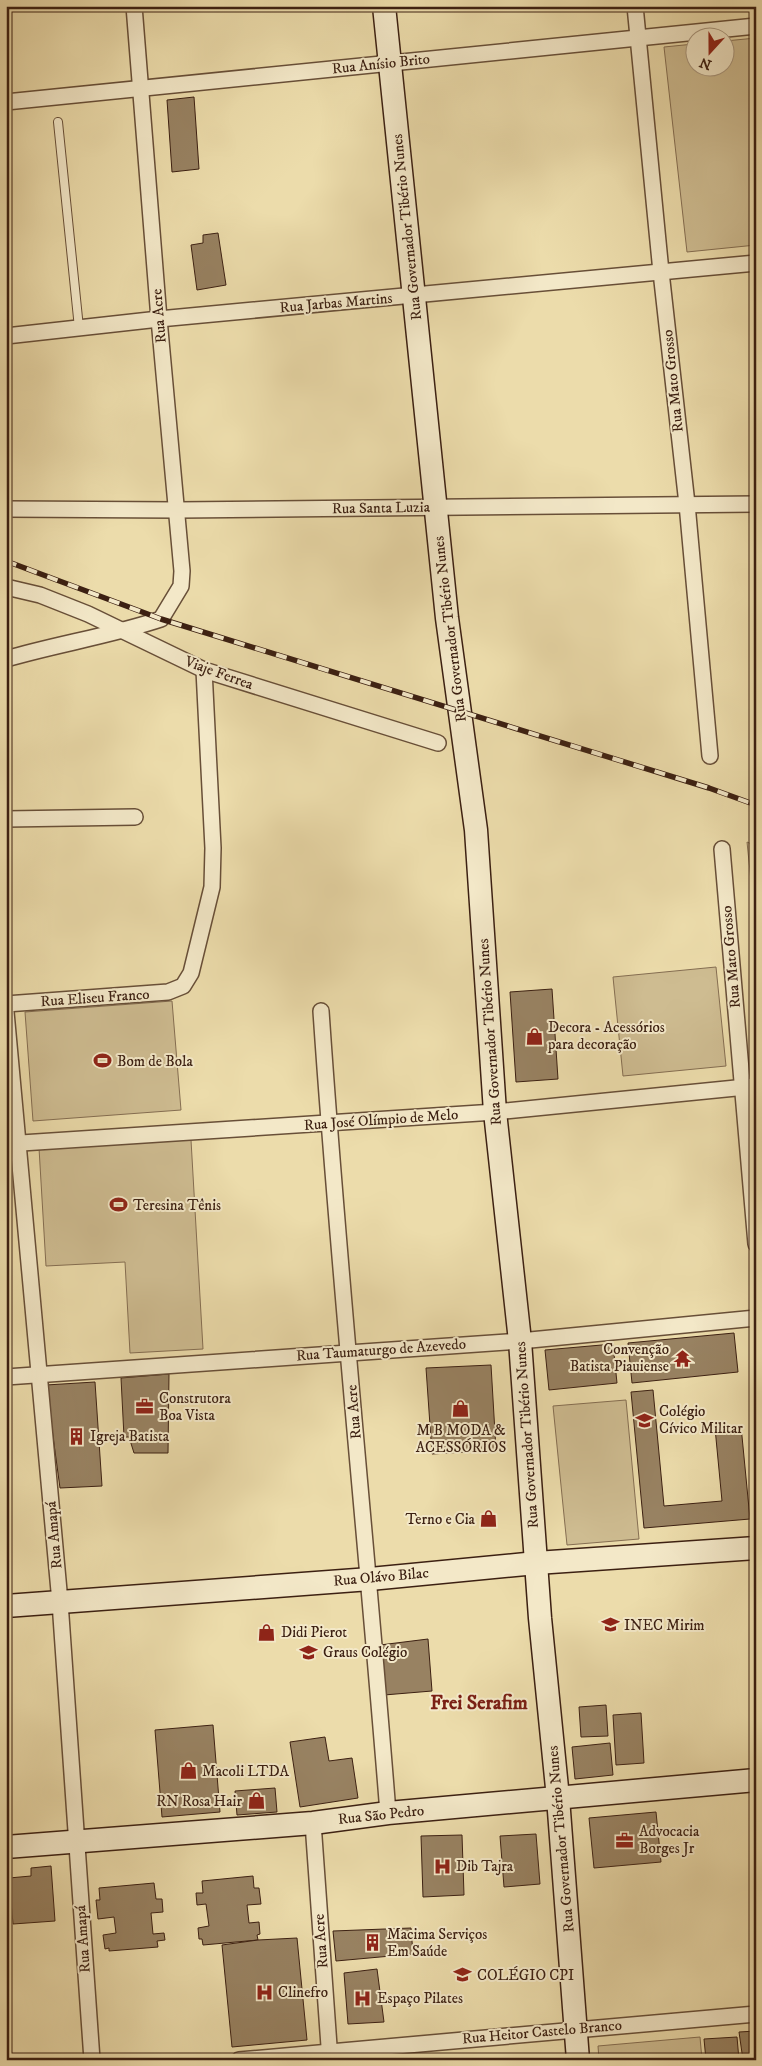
<svg xmlns="http://www.w3.org/2000/svg" width="762" height="2066" font-family="'IM FELL DW Pica',serif">
  <rect width="100%" height="100%" fill="#ecdcab"/>
  <filter id="stains"><feTurbulence type="fractalNoise" baseFrequency=".004" numOctaves="4"/><feColorMatrix values="0 0 0 0 .2 0 0 0 0 .09 0 0 0 0 .02 0 0 0 .5 -.17"/></filter>
  <radialGradient id="worn" r=".72"><stop offset=".6" stop-color="#630" stop-opacity="0"/><stop offset="1" stop-color="#630" stop-opacity=".3"/></radialGradient>
  <g fill="#cebc91" stroke="#856e52">
    <polygon points="756,38 756,245 687,252 664,47 694,44 694,68 724,68 725,41"/>
    <polygon points="747,842 756,846 756,930"/>
    <polygon points="716,967 726,1066 623,1076 613,977"/>
    <polygon points="172,1001 181,1110 33,1121 25,1012"/>
    <polygon points="191,1140 203,1349 130,1353 125,1262 46,1266 39,1148"/>
    <polygon points="626,1400 639,1539 567,1545 553,1406"/>
    <polygon points="700,2037 702,2060 599,2060 598,2046"/>
  </g>
  <g fill="#988262" stroke="#3c2012">
    <polygon points="194,97 199,169 172,172 167,100"/>
    <polygon points="218,233 226,285 197,290 191,245 203,243 203,235"/>
    <polygon points="552,989 558,1079 516,1082 510,992"/>
    <polygon points="734,1333 738,1372 632,1383 628,1343"/>
    <polygon points="613,1344 617,1383 549,1390 545,1350"/>
    <polygon points="491,1365 496,1450 432,1454 426,1368"/>
    <polygon points="169,1374 168,1453 134,1453 129,1437 124,1437 121,1378"/>
    <polygon points="95,1382 102,1486 60,1488 46,1385"/>
    <polygon points="653,1390 664,1506 722,1501 715,1428 741,1426 750,1519 644,1528 631,1392"/>
    <polygon points="428,1639 432,1691 384,1695 380,1645"/>
    <polygon points="606,1705 608,1736 581,1737 579,1707"/>
    <polygon points="641,1713 644,1763 616,1765 613,1715"/>
    <polygon points="213,1725 220,1812 162,1817 155,1730"/>
    <polygon points="325,1737 329,1761 352,1758 358,1798 300,1807 290,1742"/>
    <polygon points="610,1743 613,1775 575,1779 572,1747"/>
    <polygon points="275,1788 277,1812 237,1815 235,1791"/>
    <polygon points="656,1812 661,1862 594,1868 589,1818"/>
    <polygon points="536,1834 540,1884 504,1887 500,1836"/>
    <polygon points="462,1835 464,1895 423,1897 421,1836"/>
    <polygon points="51,1866 55,1921 13,1924 9,1878 31,1876 31,1868"/>
    <polygon points="253,1876 254,1888 259,1888 261,1904 247,1905 249,1923 259,1922 260,1934 257,1935 258,1940 203,1945 202,1939 199,1939 198,1928 209,1926 206,1904 197,1905 196,1893 203,1893 202,1881"/>
    <polygon points="154,1883 156,1899 162,1899 163,1912 151,1913 153,1934 164,1933 165,1940 157,1941 158,1947 109,1951 109,1948 105,1949 103,1935 116,1933 114,1917 98,1919 96,1900 100,1900 99,1888"/>
    <polygon points="411,1928 413,1954 336,1961 333,1931"/>
    <polygon points="297,1938 307,2040 232,2047 222,1945 258,1940"/>
    <polygon points="377,1969 384,2022 348,2024 344,1973"/>
    <polygon points="756,2031 756,2060 743,2060 739,2032"/>
    <polygon points="737,2037 739,2060 706,2060 704,2039"/>
  </g>
  <g fill="none" stroke-linecap="round" stroke-linejoin="round">
    <defs>
      <g id="lane">
        <polyline points="58,122 79,328"/>
        <polyline points="6,323 7,336"/>
      </g>
      <g id="street">
        <polyline points="635,6 661,272 687,504 710,756"/>
        <polyline points="6,102 756,26"/>
        <polyline points="6,336 159,319 756,263"/>
        <polyline points="6,509 178,510 756,504"/>
        <polyline points="6,587 40,595 88,614 204,670 438,743"/>
        <path d="M6 659C57 644 110 636 161 619L181 586 182 571 159 319 134 6"/>
        <polyline points="6,819 135,817"/>
        <polyline points="722,849 756,1244"/>
        <polyline points="6,1004 168,992 183,986 191,973 212,887 213,848 204,670"/>
        <path d="M321 1011C339 1279 367 1546 388 1813"/>
        <polyline points="6,1012 60,1602 92,2060"/>
        <polyline points="6,1144 495,1112 756,1086"/>
        <polyline points="6,1377 520,1341 756,1318"/>
        <polyline points="313,1823 330,2060"/>
        <polyline points="239,2060 756,2014"/>
      </g>
      <g id="secondary">
        <polyline points="384,6 447,618 476,830 495,1112 520,1341 540,1618 558,1798 578,2060"/>
        <polyline points="6,1606 370,1579 536,1563 756,1548"/>
        <polyline points="6,1847 313,1823 388,1813 756,1780"/>
      </g>
    </defs>
    <use href="#lane" stroke="#684f38" stroke-width="10"/>
    <use href="#street" stroke="#684f38" stroke-width="18"/>
    <use href="#secondary" stroke="#3c2012" stroke-width="25"/>
    <use href="#lane" stroke="#f3e8c8" stroke-width="8"/>
    <use href="#street" stroke="#f3e8c8" stroke-width="15"/>
    <use href="#secondary" stroke="#f3e8c8" stroke-width="22"/>
    <defs>
      <polyline id="rail" points="6,561 161,619 709,788 756,805"/>
    </defs>
    <use href="#rail" stroke="#3c2012" stroke-width="5.5"/>
    <use href="#rail" stroke="#f3e8c8" stroke-width="4" stroke-dasharray="11" stroke-linecap="butt"/>
  </g>
  <defs>
    <symbol id="shop-bare" viewBox="-9 -9 18 18"><path d="M-5-2.5h2.3a2.7 3.5 0 0 1 5.4 0H5L5.5 6h-11ZM-1.5-2.5h3a1.5 2.3 0 0 0-3 0Z" fill="#8f2418" stroke="#f3e8c8" stroke-width="2.5" paint-order="stroke"/></symbol>
    <symbol id="stadium-bare" viewBox="-9 -9 18 18"><path d="M0-5a6.5 5 0 1 0 0 10a6.5 5 0 1 0 0-10ZM-3.5-1.8h7v3.6h-7Z" fill="#8f2418" stroke="#f3e8c8" stroke-width="2.5" paint-order="stroke"/></symbol>
    <symbol id="temple-bare" viewBox="-9 -9 18 18"><path d="M0-6L5-2H3V0L6.5 2.5H4V6H1.5V3h-3V6H-4V2.5H-6.5L-3 0V-2H-5Z" fill="#8f2418" stroke="#f3e8c8" stroke-width="2.5" paint-order="stroke"/></symbol>
    <symbol id="office-bare" viewBox="-9 -9 18 18"><path d="M-6-3h4V-5.5h4V-3h4V5H-6ZM-1-4.5V-3h2v-1.5ZM-6 0V1H6V0Z" fill="#8f2418" stroke="#f3e8c8" stroke-width="2.5" paint-order="stroke"/></symbol>
    <symbol id="school-bare" viewBox="-9 -9 18 18"><path d="M0-5L7-2L0 1L-7-2ZM-4 1L0 2.5L4 1V4Q0 6-4 4Z" fill="#8f2418" stroke="#f3e8c8" stroke-width="2.5" paint-order="stroke"/></symbol>
    <symbol id="building-bare" viewBox="-9 -9 18 18"><path d="M-4-6H4V6H1V3H-1V6H-4ZM-2.5-4.3h1.7v1.8h-1.7ZM.8-4.3h1.7v1.8H.8ZM-2.5-1h1.7V.8h-1.7ZM.8-1h1.7V.8H.8Z" fill="#8f2418" stroke="#f3e8c8" stroke-width="2.5" paint-order="stroke"/></symbol>
    <symbol id="hospital-bare" viewBox="-9 -9 18 18"><path d="M-5-5h3v3.5h4V-5h3V5h-3V1.5h-4V5h-3Z" fill="#8f2418" stroke="#f3e8c8" stroke-width="2.5" paint-order="stroke"/></symbol>
  </defs>
  <g fill-rule="evenodd">
    <use href="#shop-bare" x="522" y="1024" width="25" height="25"/>
    <use href="#stadium-bare" x="90" y="1048" width="25" height="25"/>
    <use href="#stadium-bare" x="106" y="1192" width="25" height="25"/>
    <use href="#temple-bare" x="670" y="1346" width="25" height="25"/>
    <use href="#office-bare" x="132" y="1394" width="25" height="25"/>
    <use href="#shop-bare" x="448" y="1396" width="25" height="25"/>
    <use href="#school-bare" x="632" y="1408" width="25" height="25"/>
    <use href="#building-bare" x="64" y="1424" width="25" height="25"/>
    <use href="#shop-bare" x="476" y="1506" width="25" height="25"/>
    <use href="#school-bare" x="598" y="1612" width="25" height="25"/>
    <use href="#shop-bare" x="254" y="1620" width="25" height="25"/>
    <use href="#school-bare" x="296" y="1640" width="25" height="25"/>
    <use href="#shop-bare" x="176" y="1758" width="25" height="25"/>
    <use href="#shop-bare" x="244" y="1788" width="25" height="25"/>
    <use href="#office-bare" x="612" y="1828" width="25" height="25"/>
    <use href="#hospital-bare" x="430" y="1854" width="25" height="25"/>
    <use href="#building-bare" x="360" y="1930" width="25" height="25"/>
    <use href="#school-bare" x="450" y="1962" width="25" height="25"/>
    <use href="#hospital-bare" x="252" y="1980" width="25" height="25"/>
    <use href="#hospital-bare" x="350" y="1986" width="25" height="25"/>
  </g>
  <g text-anchor="middle" dominant-baseline="central" stroke-width="4" stroke-linejoin="round" paint-order="stroke">
    <g font-size="15" fill="#3c2012" stroke="#f3e8c8">
      <text transform="translate(381 64) rotate(-6)">Rua Anísio Brito</text>
      <text transform="translate(407 227) rotate(-96)">Rua Governador Tibério Nunes</text>
      <text transform="translate(336 303) rotate(-5)">Rua Jarbas Martins</text>
      <text transform="translate(159 316) rotate(-95)">Rua Acre</text>
      <text transform="translate(673 381) rotate(-96)">Rua Mato Grosso</text>
      <text transform="translate(381 508) rotate(-1)">Rua Santa Luzia</text>
      <text transform="translate(450 629) rotate(-97)">Rua Governador Tibério Nunes</text>
      <text transform="translate(219 673) rotate(20)">Viaje Ferrea</text>
      <text transform="translate(731 957) rotate(-95)">Rua Mato Grosso</text>
      <text transform="translate(95 998) rotate(-4)">Rua Eliseu Franco</text>
      <text transform="translate(490 1032) rotate(-94)">Rua Governador Tibério Nunes</text>
      <text transform="translate(381 1120) rotate(-4)">Rua José Olímpio de Melo</text>
      <text transform="translate(381 1350) rotate(-4)">Rua Taumaturgo de Azevedo</text>
      <text transform="translate(354 1412) rotate(-95)">Rua Acre</text>
      <text transform="translate(527 1435) rotate(-94)">Rua Governador Tibério Nunes</text>
      <text transform="translate(54 1535) rotate(-95)">Rua Amapá</text>
      <text transform="translate(381 1577) rotate(-5)">Rua Olávo Bilac</text>
      <text transform="translate(381 1815) rotate(-6)">Rua São Pedro</text>
      <text transform="translate(561 1839) rotate(-95)">Rua Governador Tibério Nunes</text>
      <text transform="translate(83 1939) rotate(-94)">Rua Amapá</text>
      <text transform="translate(321 1941) rotate(-94)">Rua Acre</text>
      <text transform="translate(542 2032) rotate(-5)">Rua Heitor Castelo Branco</text>
    </g>
    <g font-size="15" fill="#3c2012" stroke="#f3e8c8" text-anchor="start">
      <text x="548" y="1027">Decora - Acessórios<tspan x="548" dy="17">para decoração</tspan></text>
      <text x="117" y="1061">Bom de Bola</text>
      <text x="133" y="1205">Teresina Tênis</text>
      <text x="669" y="1349" text-anchor="end">Convenção<tspan x="669" dy="17">Batista Piauiense</tspan></text>
      <text x="159" y="1398">Construtora<tspan x="159" dy="17">Boa Vista</tspan></text>
      <text x="659" y="1411">Colégio<tspan x="659" dy="17">Cívico Militar</tspan></text>
      <text x="461" y="1430" text-anchor="middle">M B MODA &amp;<tspan x="461" dy="17">ACESSÓRIOS</tspan></text>
      <text x="90" y="1436">Igreja Batista</text>
      <text x="475" y="1519" text-anchor="end">Terno e Cia</text>
      <text x="624" y="1625">INEC Mirim</text>
      <text x="281" y="1632">Didi Pierot</text>
      <text x="323" y="1652">Graus Colégio</text>
      <text x="202" y="1771">Macoli LTDA</text>
      <text x="242" y="1801" text-anchor="end">RN Rosa Hair</text>
      <text x="639" y="1831">Advocacia<tspan x="639" dy="17">Borges Jr</tspan></text>
      <text x="456" y="1866">Dib Tajra</text>
      <text x="387" y="1934">Macima Serviços<tspan x="387" dy="17">Em Saúde</tspan></text>
      <text x="477" y="1975">COLÉGIO CPI</text>
      <text x="278" y="1992">Clinefro</text>
      <text x="377" y="1998">Espaço Pilates</text>
    </g>
    <g font-size="20" font-weight="bold" fill="#7a1f14" stroke="#f3e8c8">
      <text x="479" y="1703">Frei Serafim</text>
    </g>
  </g>
  <rect width="762" height="2066" fill="none" stroke="#ecdcab" stroke-width="25"/>
  <rect x="8" y="8" width="747" height="2051" fill="none" stroke="#3c2012" stroke-width="2.5"/>
  <rect x="12" y="12" width="737" height="2041" fill="none" stroke="#3c2012"/>
  <g transform="translate(710 52) rotate(201)"><circle r="24" fill="#f3e8c8" stroke="#aa987f"/>
  <path d="M0-4L9 19L0 12L-9 19Z" fill="#8f2418"/>
  <text y="-8" font-size="14" font-weight="bold" text-anchor="middle" fill="#3c2012">N</text>
  </g>
  <rect width="100%" height="100%" filter="url(#stains)"/>
  <rect width="100%" height="100%" fill="url(#worn)"/>
</svg>
